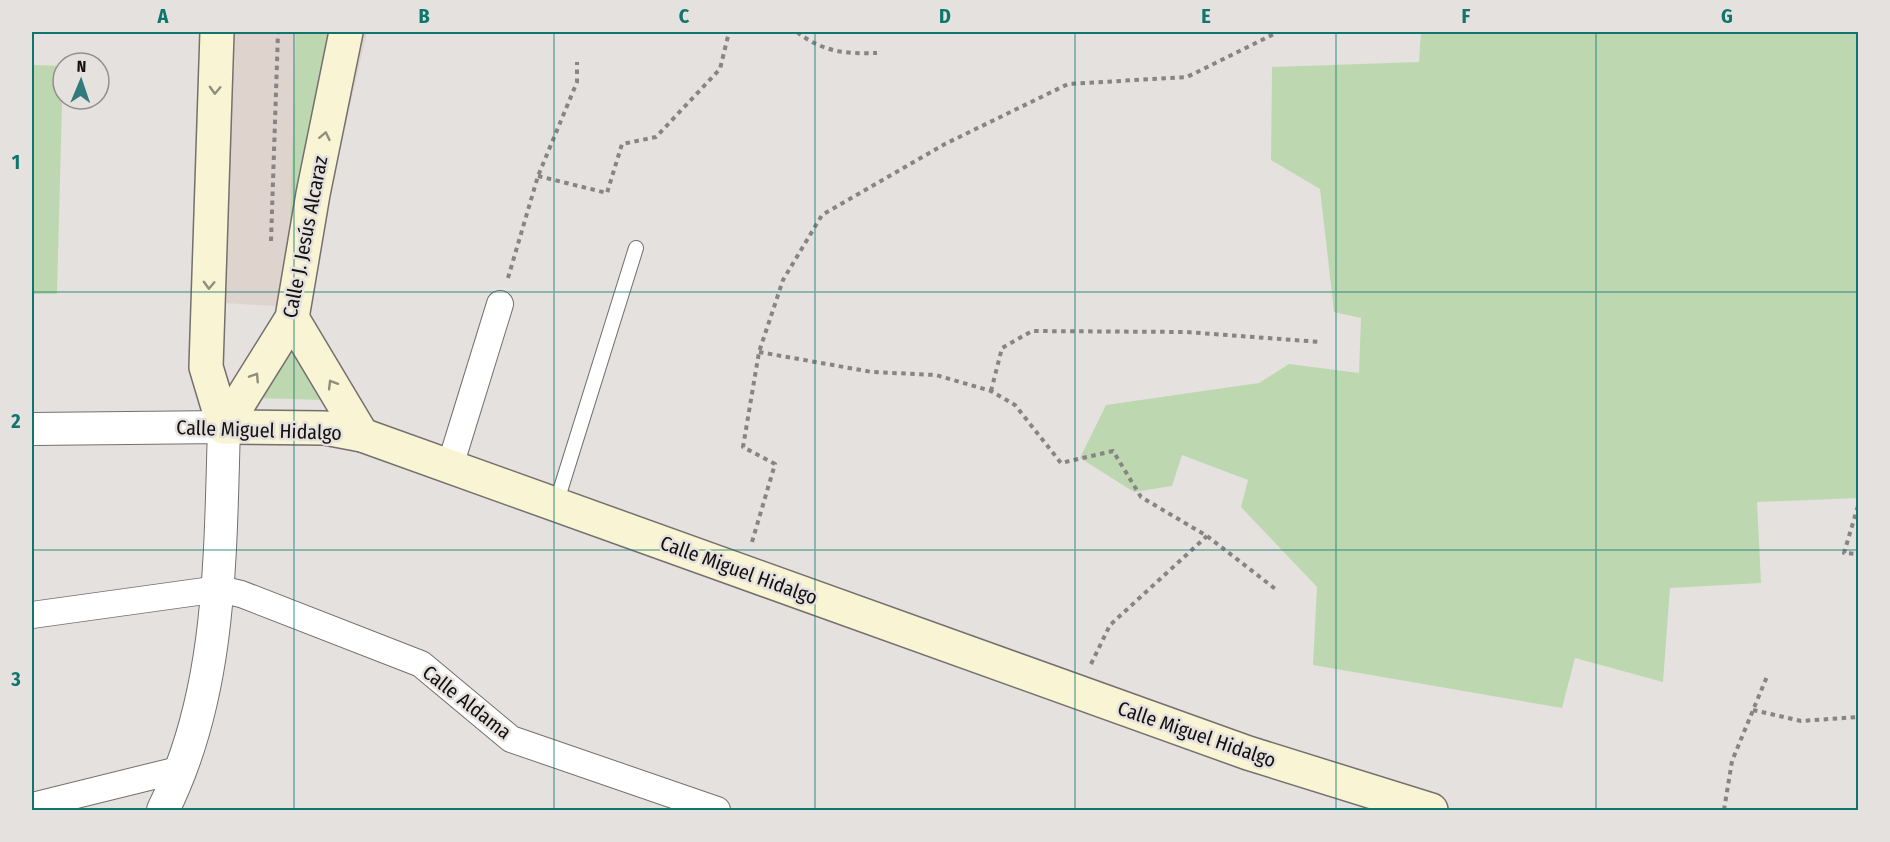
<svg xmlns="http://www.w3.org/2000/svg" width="1890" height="842" font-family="'Fira Sans Condensed',sans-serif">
  <rect width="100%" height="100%" fill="#e5e1df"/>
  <polygon fill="#dfd3ce" points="203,32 367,32 304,308 195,301"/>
  <g fill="#bdd8b0">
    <polygon points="32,32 34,32 33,65 63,66 57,294 32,294"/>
    <polygon points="296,32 338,32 290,226"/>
    <polygon points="1421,32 1858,32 1858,498 1757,502 1761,583 1670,588 1663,682 1575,658 1562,708 1313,665 1317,587 1241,507 1248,480 1182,455 1172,486 1134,492 1080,458 1106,405 1259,383 1289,364 1359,373 1361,318 1334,312 1320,189 1271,160 1272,67 1419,62"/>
    <polygon points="288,348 325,400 252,398"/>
  </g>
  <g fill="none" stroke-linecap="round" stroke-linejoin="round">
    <defs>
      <polyline id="service" points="556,504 636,248"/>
      <g id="minor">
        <polyline points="450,466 500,304"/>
        <polyline points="32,615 219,589 241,594 421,664 511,739 717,810"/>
        <polyline points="32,806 182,769"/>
      </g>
      <path id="tertiary" d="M32 429 224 427C220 556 222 693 163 810"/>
      <g id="secondary">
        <polyline points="217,32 206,367 224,427"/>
        <polyline points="292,318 362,435"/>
        <polyline points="224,427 325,428 362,435 1248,753 1431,810"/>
        <polyline points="224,427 292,318 313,194 346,32"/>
      </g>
    </defs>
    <use href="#service" stroke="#73706f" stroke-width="16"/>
    <use href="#minor" stroke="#73706f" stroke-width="28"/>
    <use href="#tertiary" stroke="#73706f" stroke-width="34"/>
    <use href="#secondary" stroke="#73706f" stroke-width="36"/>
    <g stroke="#878483" stroke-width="4" stroke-dasharray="4.5 4.5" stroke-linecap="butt">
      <path d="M797 32C823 52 845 54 877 53"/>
      <polyline points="538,176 607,193 622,144 656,137 720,69 729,32"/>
      <polyline points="271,241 278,32"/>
      <polyline points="508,278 538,176 577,82 577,62"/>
      <polyline points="759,352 872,372 936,375 991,391 1015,405 1061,463 1113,451 1141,497 1207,536 1278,591"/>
      <polyline points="991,391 1002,348 1032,331 1186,332 1321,342"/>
      <polyline points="1858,506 1844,553 1858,554"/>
      <polyline points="752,542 775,464 743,447 759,352 783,280 822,215 945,144 1068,84 1187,77 1278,32"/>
      <polyline points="1091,664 1110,625 1207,536"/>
      <polyline points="1753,710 1801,721 1858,717"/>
      <polyline points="1724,810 1732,761 1768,674"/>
    </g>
    <use href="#service" stroke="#fff" stroke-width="14"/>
    <use href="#minor" stroke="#fff" stroke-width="26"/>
    <use href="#tertiary" stroke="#fff" stroke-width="32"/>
    <use href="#secondary" stroke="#f9f4d3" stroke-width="33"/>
  </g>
  <defs><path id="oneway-chevron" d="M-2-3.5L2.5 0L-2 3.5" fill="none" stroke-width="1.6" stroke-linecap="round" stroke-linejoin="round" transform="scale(1.5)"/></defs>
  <g stroke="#918e7b">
    <use href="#oneway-chevron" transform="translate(215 90) rotate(92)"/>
    <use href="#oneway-chevron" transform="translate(325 136) rotate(-78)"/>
    <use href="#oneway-chevron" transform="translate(209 285) rotate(92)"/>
    <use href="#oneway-chevron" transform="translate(255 377) rotate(-57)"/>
    <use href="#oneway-chevron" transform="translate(332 384) rotate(-121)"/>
  </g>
  <path fill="none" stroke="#0f766e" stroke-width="1.5" stroke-opacity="0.55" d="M294 32V810M554 32V810M815 32V810M1075 32V810M1336 32V810M1596 32V810M32 292H1858M32 550H1858"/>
  <g text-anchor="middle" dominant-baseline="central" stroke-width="5" stroke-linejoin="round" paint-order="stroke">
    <g font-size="20" fill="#121110" stroke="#e5e1df">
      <text transform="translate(305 237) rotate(-79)">Calle J. Jesús Alcaraz</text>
      <text transform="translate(259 430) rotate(2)">Calle Miguel Hidalgo</text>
      <text transform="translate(739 570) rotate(20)">Calle Miguel Hidalgo</text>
      <text transform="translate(467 702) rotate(38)">Calle Aldama</text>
      <text transform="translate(1197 734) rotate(19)">Calle Miguel Hidalgo</text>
    </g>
  </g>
  <rect width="1890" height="842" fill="none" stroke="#e5e1df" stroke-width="66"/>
  <g transform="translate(81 81) rotate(2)"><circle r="28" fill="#e5e1df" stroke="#918e8c" stroke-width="1.5"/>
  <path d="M0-4.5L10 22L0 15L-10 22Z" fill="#327b7d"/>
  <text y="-9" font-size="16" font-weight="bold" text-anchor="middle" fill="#121110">N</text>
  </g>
  <rect x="33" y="33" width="1824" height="776" fill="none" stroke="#0f766e" stroke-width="2"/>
  <g font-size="20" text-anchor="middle" font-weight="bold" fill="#0f766e">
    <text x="163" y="23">A</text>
    <text x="424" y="23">B</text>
    <text x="684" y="23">C</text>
    <text x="945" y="23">D</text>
    <text x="1206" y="23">E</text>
    <text x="1466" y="23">F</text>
    <text x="1727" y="23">G</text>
    <text x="16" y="169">1</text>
    <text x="16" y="428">2</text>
    <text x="16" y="686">3</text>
  </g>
</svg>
